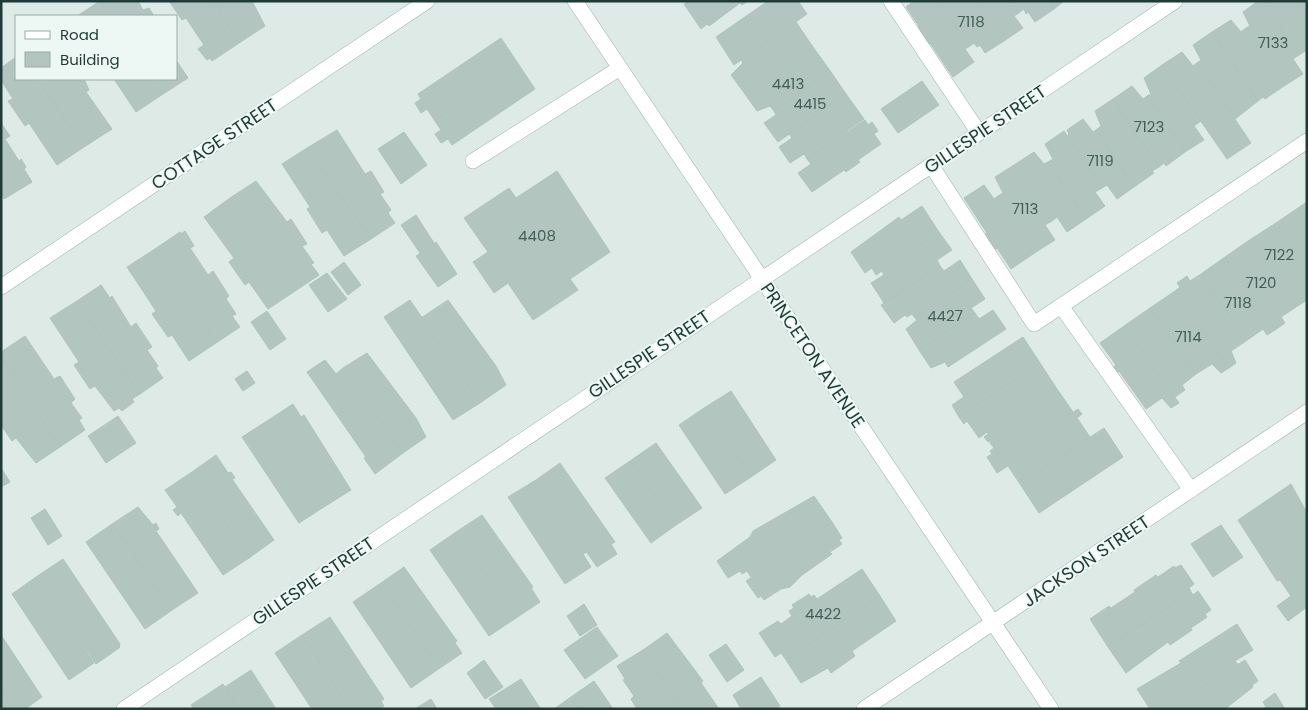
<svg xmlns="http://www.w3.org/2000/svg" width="1308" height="710" font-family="Poppins,sans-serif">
  <rect width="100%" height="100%" fill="#ddeae6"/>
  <g fill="#b2c5bf" stroke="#afc4be">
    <polygon points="100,1 110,16 77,16"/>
    <polygon points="100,1 138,1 143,10 149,8 154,16 110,16"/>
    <polygon points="169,1 213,1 239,43 212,61 210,58 207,60 198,49 204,45 186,18 182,20"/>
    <polygon points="213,1 252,1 265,26 239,43"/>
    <polygon points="688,1 748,1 742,5 740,3 709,26 707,24 701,29 684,4"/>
    <polygon points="768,1 798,1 807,14 734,65 716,37"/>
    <polygon points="914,1 938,1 970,46 965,49 974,62 953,77 930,43 927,45 916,29 919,26 906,7"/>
    <polygon points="938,1 976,1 1004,41 985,53 980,45 977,47 974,43 970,46"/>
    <polygon points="976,1 1012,1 1020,12 1014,16 1023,28 1004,41"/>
    <polygon points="1012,1 1049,1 1054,9 1035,22 1028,12 1026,14 1024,9 1020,12"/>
    <polygon points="1049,1 1064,1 1054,9"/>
    <polygon points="1258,1 1264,1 1299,55 1293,59 1303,74 1284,86 1246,28 1250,26 1243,12"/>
    <polygon points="1264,1 1299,1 1307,13 1307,54 1305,51 1299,55"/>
    <polygon points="1299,1 1307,1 1307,13"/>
    <polygon points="1231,20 1241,32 1246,28 1284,86 1265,99 1263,97 1258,101 1212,32"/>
    <polygon points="796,22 813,47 745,94 731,75 743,63 741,60"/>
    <polygon points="1212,32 1258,101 1235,119 1197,63 1201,60 1193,45"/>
    <polygon points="501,38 519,65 435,121 427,109 421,113 415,103 421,99 418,94"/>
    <polygon points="813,47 831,72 774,111 770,106 757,111 745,94"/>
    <polygon points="1182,52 1193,66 1197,63 1251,143 1227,159 1162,65"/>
    <polygon points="16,57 16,79 37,79 84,147 57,165 29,123 25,126 8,101 13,99 1,80 1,68"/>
    <polygon points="176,60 188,78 163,94 152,79 176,79"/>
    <polygon points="519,65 535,89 452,145 448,139 441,143 435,134 441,130 435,121"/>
    <polygon points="1162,65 1201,121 1194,126 1204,140 1185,152 1147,96 1151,94 1144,78"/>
    <polygon points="831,72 846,94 778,142 764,123 776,115 774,111"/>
    <polygon points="37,79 84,79 89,90 86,92 112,129 84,147"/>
    <polygon points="114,79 152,79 163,94 136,112"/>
    <polygon points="922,81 939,105 898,133 881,109"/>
    <polygon points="1132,86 1143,99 1147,96 1185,152 1166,166 1164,163 1159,167 1113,99"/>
    <polygon points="846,94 864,119 807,159 804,154 790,163 779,147 792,138 789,134"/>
    <polygon points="1113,99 1159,167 1152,171 1154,173 1134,187 1096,130 1101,126 1095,111"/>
    <polygon points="1083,119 1093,132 1096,130 1134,187 1117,199 1107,185 1102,188 1067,136 1069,134 1067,130"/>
    <polygon points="865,120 868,125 872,122 878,131 874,134 881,144 858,160 860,162 846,172 844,170 812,192 798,173 811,164 807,159"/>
    <polygon points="1,123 10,136 5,139 19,161 21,159 26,167 24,169 32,182 4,199 1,194"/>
    <polygon points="337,130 365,174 371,171 384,192 380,194 391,210 388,213 395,223 371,239 307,148"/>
    <polygon points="1064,131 1102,188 1095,192 1105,206 1086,219 1048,162 1053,159 1045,144"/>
    <polygon points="404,132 427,165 401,184 378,149"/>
    <polygon points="307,148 371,239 344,256 327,230 322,233 307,209 310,207 282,164"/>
    <polygon points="1034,152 1044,164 1048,162 1086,219 1067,232 1057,217 1052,221 1014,165"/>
    <polygon points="1014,165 1052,221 1045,225 1055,240 1036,252 998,196 1003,193 995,177"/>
    <polygon points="557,171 610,252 570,279 578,290 533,320 508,283 494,293 473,262 488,252 464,218 509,188 516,198"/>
    <polygon points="256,181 287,222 291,219 307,244 302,246 314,263 311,264 319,275 292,293 230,198"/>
    <polygon points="984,185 994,199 998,196 1036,252 1011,269 997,248 991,252 981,237 987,233 964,198"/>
    <polygon points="230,198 292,293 268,309 249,282 245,285 229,262 234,258 204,217"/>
    <polygon points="1307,202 1307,214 1301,206"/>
    <polygon points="922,206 939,232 876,275 872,268 865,273 851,252 899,217 901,220"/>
    <polygon points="1301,206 1307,214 1307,269 1276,223"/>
    <polygon points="416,215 434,243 420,253 401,225"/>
    <polygon points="1276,223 1307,269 1307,300 1296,307 1251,239"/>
    <polygon points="185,231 194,246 190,248 208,275 213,271 229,296 226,299 236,314 232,316 240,327 216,343 155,249 180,232 181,234"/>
    <polygon points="939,232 952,250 937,260 940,266 884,303 871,283 884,275 882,271"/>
    <polygon points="1251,239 1296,307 1281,317 1285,323 1275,330 1225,257"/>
    <polygon points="436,242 457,274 438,287 416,256"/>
    <polygon points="155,249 216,343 189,361 172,335 168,337 152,314 156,311 127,267"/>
    <polygon points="1225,257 1275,330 1267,335 1263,329 1246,341 1201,274"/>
    <polygon points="960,260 972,279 915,318 912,314 907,317 905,315 894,323 881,305 940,266 944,271"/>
    <polygon points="344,262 361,285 348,295 331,272"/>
    <polygon points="327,273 347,299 328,312 309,285"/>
    <polygon points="1201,274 1246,341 1231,351 1236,363 1229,368 1175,291 1180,287 1177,283 1187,276 1190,281"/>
    <polygon points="972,279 985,299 971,308 975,313 919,350 906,329 917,320 915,318"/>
    <polygon points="101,285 110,298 112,296 131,327 136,323 152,347 147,350 158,366 156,368 163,378 140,394 77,301"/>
    <polygon points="1175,291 1229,368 1221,373 1212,364 1196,374 1150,308"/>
    <polygon points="410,300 480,403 453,420 384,317"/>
    <polygon points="448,300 496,366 506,385 480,403 421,318"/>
    <polygon points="77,301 140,394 132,399 134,402 122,411 119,408 114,411 95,386 90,389 74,365 79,362 50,318"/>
    <polygon points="1150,308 1196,374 1182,385 1185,390 1175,397 1124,326"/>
    <polygon points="993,310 1006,329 948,367 945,362 931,368 919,350 975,313 979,319"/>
    <polygon points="267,311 286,339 270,350 251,322"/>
    <polygon points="1124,326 1179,403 1171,408 1162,398 1146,409 1119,371 1117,373 1113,368 1116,365 1100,343"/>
    <polygon points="25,336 54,379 60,376 75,399 71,403 82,418 79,420 85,430 60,447 1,357 1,352"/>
    <polygon points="1023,337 1040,363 959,417 952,405 964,397 954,382"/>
    <polygon points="367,353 416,418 426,437 403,453 343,368"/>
    <polygon points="1,357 60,447 36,463 16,438 12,441 1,425"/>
    <polygon points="325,360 336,374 343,368 403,453 375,474 364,458 366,457 307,372"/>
    <polygon points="1040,363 1057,389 988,434 987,432 979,438 967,421 964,424 959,417"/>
    <polygon points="247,371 255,383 243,391 235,379"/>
    <polygon points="1057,389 1073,412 992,465 987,457 992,454 990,451 994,448 990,443 993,440 988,442 984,437"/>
    <polygon points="731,391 776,460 751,477 704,408"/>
    <polygon points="293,404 301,417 304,415 351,490 327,505 267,421"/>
    <polygon points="704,408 751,477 725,494 679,425"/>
    <polygon points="1078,409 1082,414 1077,418 1090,437 1020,484 1008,466 997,473 992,465"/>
    <polygon points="118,416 136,443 106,463 88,436"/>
    <polygon points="267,421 327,505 299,523 242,437"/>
    <polygon points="1104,428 1123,457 1039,513 1020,484"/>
    <polygon points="656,443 702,508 676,525 630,461"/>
    <polygon points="216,455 228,473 231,472 235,478 232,479 274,540 249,558 192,472"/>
    <polygon points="630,461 676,525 651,543 605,478"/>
    <polygon points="560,463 615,542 611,544 617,554 597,567 536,480"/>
    <polygon points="1,468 10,482 1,487"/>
    <polygon points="192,472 249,558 223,575 181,513 178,516 173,510 177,507 165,490"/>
    <polygon points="536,480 587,552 583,554 591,567 565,584 508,497"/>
    <polygon points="1291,484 1307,513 1307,568 1263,503"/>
    <polygon points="814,496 832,522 751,577 747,571 742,574 740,571 728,578 717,561 750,537 753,531"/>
    <polygon points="1263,503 1307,568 1307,607 1288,621 1277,606 1291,596 1280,580 1277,581 1238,520"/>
    <polygon points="138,507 153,525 156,523 159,529 156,531 198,593 172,610 112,524"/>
    <polygon points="45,509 62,536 48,545 31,518"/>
    <polygon points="482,515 533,587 531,588 540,602 516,618 456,532"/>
    <polygon points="832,522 842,538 839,540 842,544 830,552 832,554 802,575 790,587 781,589 764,600 761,596 758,598 746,581"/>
    <polygon points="112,524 172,610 145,629 86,542"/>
    <polygon points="1221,525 1243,557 1213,577 1191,544"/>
    <polygon points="456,532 516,618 489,636 430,550"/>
    <polygon points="63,559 120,644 119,648 96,664 36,577"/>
    <polygon points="1181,565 1194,584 1189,588 1191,592 1108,647 1090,619 1109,606 1111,608 1135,592 1134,590 1156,575 1158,577 1174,566 1175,568"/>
    <polygon points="404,567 457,641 455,643 462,653 440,668 381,583"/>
    <polygon points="862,569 880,596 786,660 781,653 775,657 759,633 778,621 781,624 792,616 789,611 794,608 792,605 809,594 811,597 814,595 817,599"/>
    <polygon points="36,577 94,663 69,680 12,594"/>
    <polygon points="381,583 440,668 411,688 353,602"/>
    <polygon points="1198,591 1211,610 1205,614 1207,617 1191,628 1192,630 1170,645 1168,642 1126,673 1108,647 1191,592 1193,595"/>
    <polygon points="880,596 896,621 852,651 855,656 831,673 828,668 801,683 786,660"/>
    <polygon points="584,604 597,625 580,636 567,616"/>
    <polygon points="330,617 384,699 381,701 384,706 380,709 349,709 302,635"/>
    <polygon points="1237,624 1253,650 1235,661 1238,664 1168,709 1150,709 1137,689 1181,663 1179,661"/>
    <polygon points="597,627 618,656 585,679 564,650"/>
    <polygon points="667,633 703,681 701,683 719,709 683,709 643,650"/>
    <polygon points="1,635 42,697 25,709 15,709 1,688"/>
    <polygon points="302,635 349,709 312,709 275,653"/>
    <polygon points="726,644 744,670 727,682 709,655"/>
    <polygon points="643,650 683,709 637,709 631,699 634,696 623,680 625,679 617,666"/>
    <polygon points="484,660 503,687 485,699 467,673"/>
    <polygon points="1245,660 1258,681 1252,685 1253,687 1225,709 1168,709"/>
    <polygon points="251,670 276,709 239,709 225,687"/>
    <polygon points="761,677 780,706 776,709 741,709 733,695"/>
    <polygon points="521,679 540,708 496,709 489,699"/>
    <polygon points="594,681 613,709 578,709 571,697"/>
    <polygon points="223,684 239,709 194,709 191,705"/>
    <polygon points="1,688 15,709 1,709"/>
    <polygon points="1275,693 1285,709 1263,709 1266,707 1263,702"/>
    <polygon points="571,697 578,709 554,709"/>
    <polygon points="431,699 437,709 415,709"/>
  </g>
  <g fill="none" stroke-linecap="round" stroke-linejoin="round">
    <defs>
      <g id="service">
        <polyline points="891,1 979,133"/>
        <polyline points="473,161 620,68"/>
        <polyline points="931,165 1034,324 1307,141"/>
        <polyline points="1061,306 1191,490"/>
      </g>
      <g id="minor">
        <polyline points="1,287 427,1"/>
        <polyline points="124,709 1175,1"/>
        <polyline points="864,709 1307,412"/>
      </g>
      <polyline id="tertiary" points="575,1 1051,709"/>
    </defs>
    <use href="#service" stroke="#a0b2ae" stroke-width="16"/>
    <use href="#minor" stroke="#a0b2ae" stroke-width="16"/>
    <use href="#tertiary" stroke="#a0b2ae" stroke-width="16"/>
    <use href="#service" stroke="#fff" stroke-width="15"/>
    <use href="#minor" stroke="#fff" stroke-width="15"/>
    <use href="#tertiary" stroke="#fff" stroke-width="15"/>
  </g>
  <g text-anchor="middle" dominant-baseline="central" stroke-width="4" stroke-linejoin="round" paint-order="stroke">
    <g font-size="15" fill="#435e59">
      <text x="971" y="21">7118</text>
      <text x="1273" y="42">7133</text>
      <text x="788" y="83">4413</text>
      <text x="810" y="103">4415</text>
      <text x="1149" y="126">7123</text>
      <text x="1100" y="160">7119</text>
      <text x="1025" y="208">7113</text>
      <text x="537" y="235">4408</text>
      <text x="1279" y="254">7122</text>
      <text x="1261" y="282">7120</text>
      <text x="1238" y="302">7118</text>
      <text x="945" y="315">4427</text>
      <text x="1188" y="336">7114</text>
      <text x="823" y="613">4422</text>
    </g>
    <g font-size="18" fill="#1e3b37" stroke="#edf7f3">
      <text transform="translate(985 129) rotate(-34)">GILLESPIE STREET</text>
      <text transform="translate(214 144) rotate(-34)">COTTAGE STREET</text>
      <text transform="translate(649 354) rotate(-34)">GILLESPIE STREET</text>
      <text transform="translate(813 355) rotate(56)">PRINCETON AVENUE</text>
      <text transform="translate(1086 561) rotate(-34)">JACKSON STREET</text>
      <text transform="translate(313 581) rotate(-34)">GILLESPIE STREET</text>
    </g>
  </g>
  <rect width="1308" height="710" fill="none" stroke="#1e3b37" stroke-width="5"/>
  <rect x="15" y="15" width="162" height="65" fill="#edf7f3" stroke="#9aaca8"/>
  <rect x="25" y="31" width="25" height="8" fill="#ffffff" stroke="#9aaca8"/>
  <text x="60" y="40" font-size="15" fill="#1e3b37">Road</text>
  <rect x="25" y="52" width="25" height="15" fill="#b2c5bf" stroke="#9aaca8"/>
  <text x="60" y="65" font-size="15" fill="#1e3b37">Building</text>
</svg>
